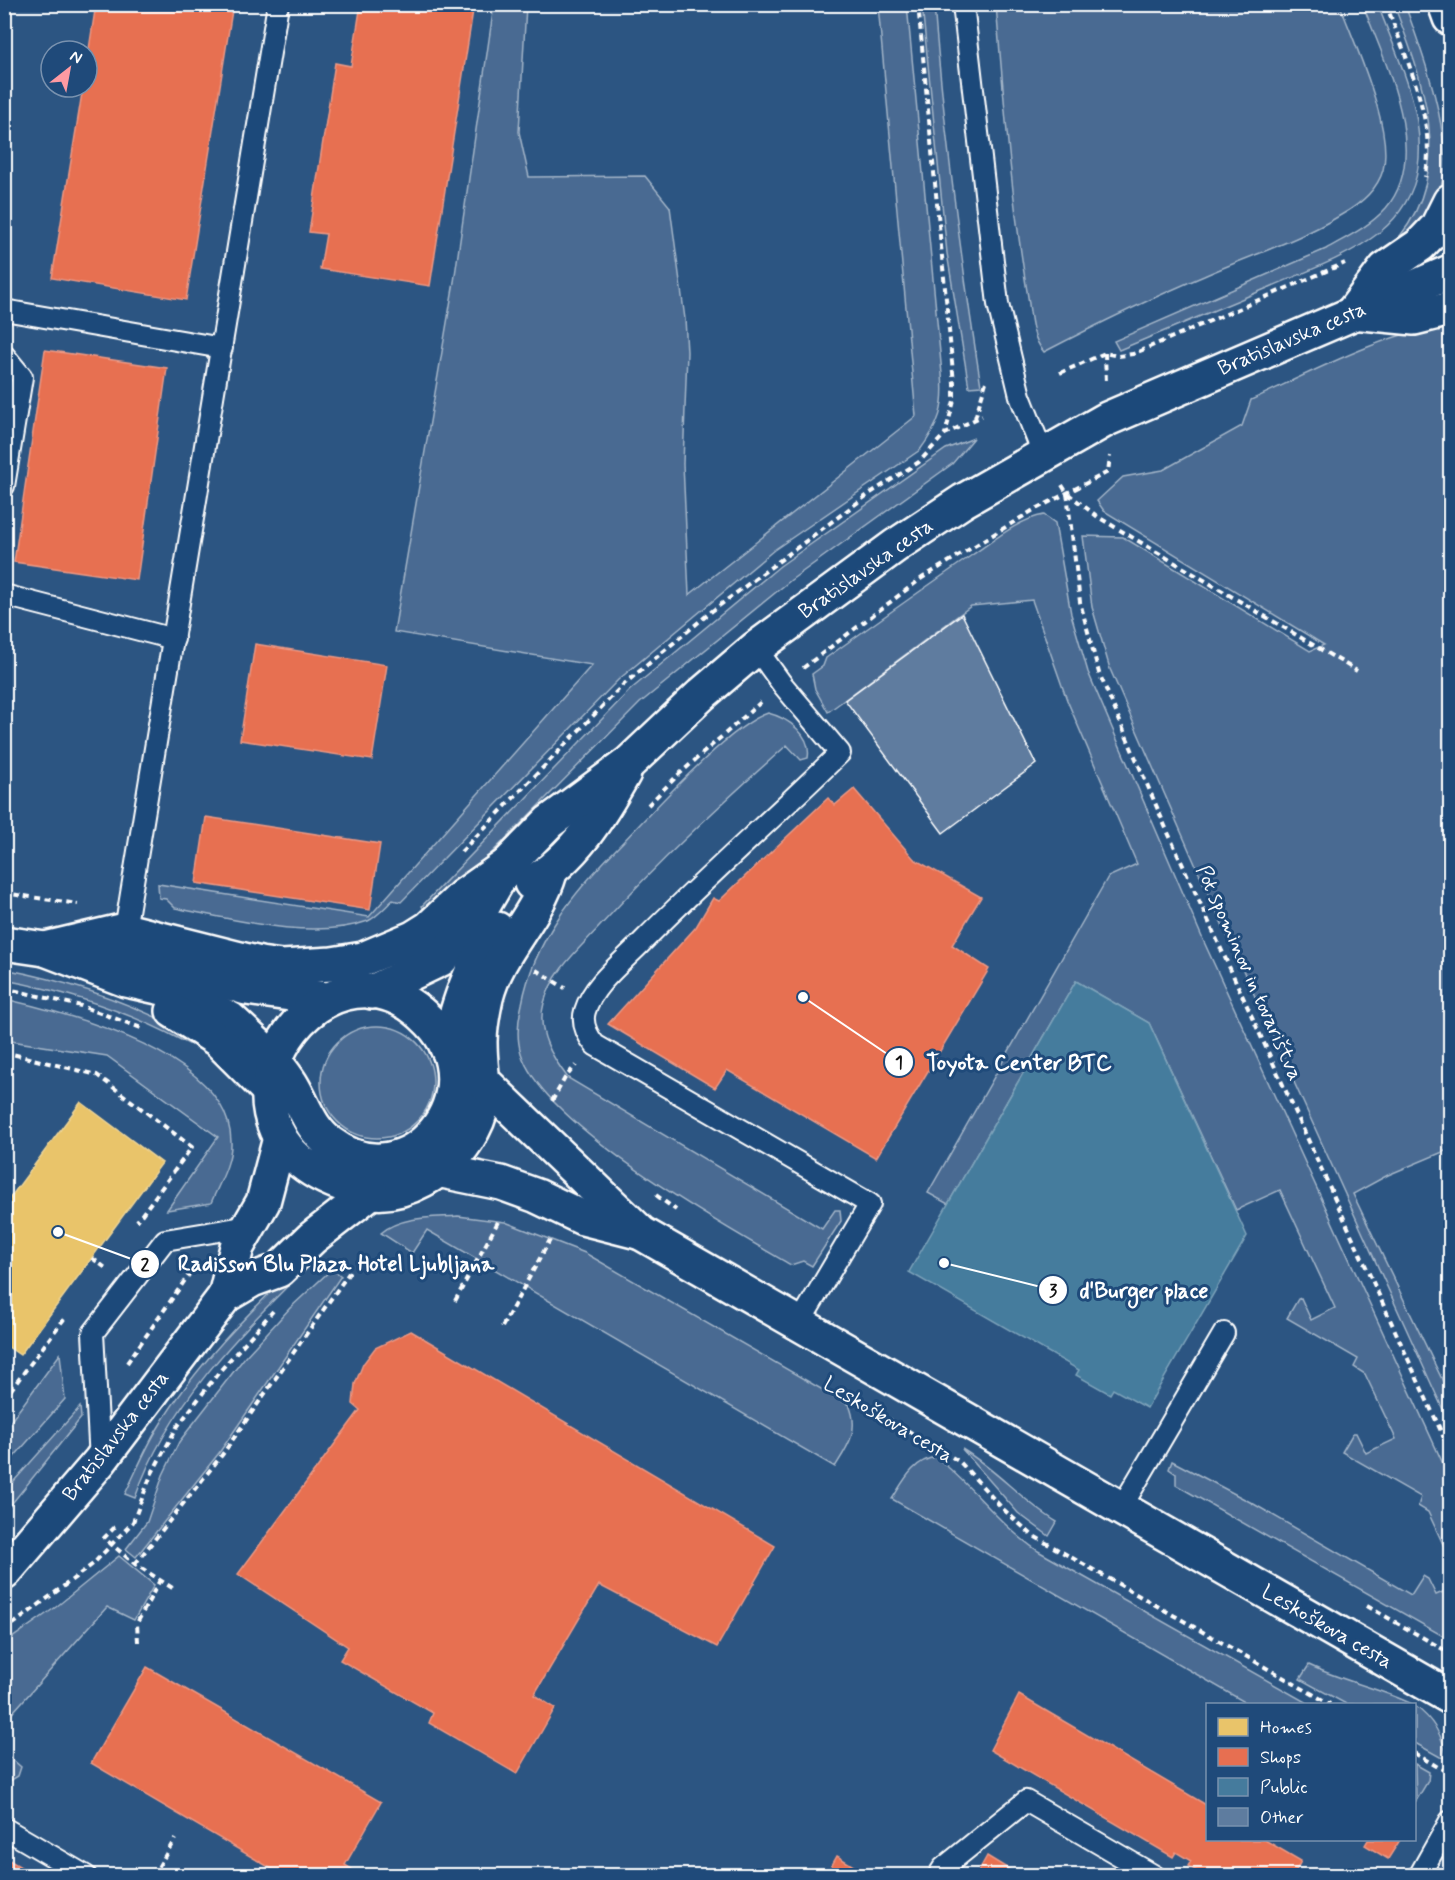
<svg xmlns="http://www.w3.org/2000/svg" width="1455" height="1880" font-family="Mynerve,sans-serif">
  <rect width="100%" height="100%" fill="#2c5582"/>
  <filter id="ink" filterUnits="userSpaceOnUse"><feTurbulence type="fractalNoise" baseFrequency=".0167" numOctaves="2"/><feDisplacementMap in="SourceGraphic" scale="12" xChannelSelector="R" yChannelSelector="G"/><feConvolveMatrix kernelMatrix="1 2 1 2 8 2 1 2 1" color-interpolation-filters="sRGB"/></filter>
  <g filter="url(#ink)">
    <g fill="#486b92" stroke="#a4b5c8" stroke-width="1.5">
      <path d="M494 5H526L519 132 529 177 645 176 670 207 685 319 687 352 683 464 689 595 916 416 878 5H907L942 374C945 408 940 423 920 450L774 550 618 680 401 902 393 900C386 906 377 917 368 921 313 941 231 919 175 908L166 899 159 898 158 884 369 917 592 665 394 632 454 282Z"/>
      <path d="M922 5H934C944 132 961 259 981 386L969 387 947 253Z"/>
      <path d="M996 5H1340C1355 45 1394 129 1383 170 1377 191 1359 205 1341 215 1298 241 1249 256 1204 276 1149 299 1096 325 1044 352 1030 336 1031 311 1027 291 1011 196 1004 100 996 5Z"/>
      <path d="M1363 5H1378C1396 54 1426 112 1418 167 1415 192 1400 216 1380 232 1348 257 1307 271 1270 287 1220 308 1169 329 1119 350L1114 341 1326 249C1347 237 1369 227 1386 208 1432 154 1384 61 1363 5Z"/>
      <path d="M1394 5H1405C1422 51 1455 140 1441 187 1433 207 1418 223 1404 240L1400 236C1455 167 1423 80 1394 5Z"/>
      <path d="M1450 326V1149L1388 1175 1353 1194 1450 1396V1425L1202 880 1110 669 1092 607 1083 536 1123 537 1310 651 1324 645 1104 511 1097 501 1123 477 1163 470 1242 426 1251 400C1299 378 1400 325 1450 326Z"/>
      <polygon points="974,438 952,464 791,580 640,703 453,892 426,915 422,906 630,690 780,566 946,449"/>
      <path d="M1044 515 1055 523 1071 614 1088 672 1204 942 1450 1479V1559L1428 1512 1418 1506 1421 1497 1342 1452 1353 1433H1356L1366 1453 1396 1439 1365 1374 1354 1367 1358 1359 1287 1318 1298 1299 1301 1298 1311 1320 1335 1308 1280 1190 1236 1210 1149 1023 1076 981 948 1204 928 1193 1108 877 1137 864 1067 700 1032 600 971 606 828 712 815 689 812 674 823 666 826 658C875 623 923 589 972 555 993 541 1019 519 1044 515Z"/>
      <path d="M768 713C788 718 812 735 808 758L801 760 787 745C722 803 658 862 600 926 579 949 552 972 544 1003 536 1031 552 1057 568 1078L822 1229 835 1210H840L841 1221 812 1266 803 1261 791 1265C725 1227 543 1125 521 1053 516 1037 518 1020 522 1004 534 940 575 891 620 845 651 813 730 725 768 713Z"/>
      <path d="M4 969C73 982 136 1004 196 1038L189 1044 185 1042C128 1011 68 992 5 980Z"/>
      <path d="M5 999C70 1014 230 1055 231 1142 232 1162 219 1184 211 1203L167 1210 218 1137 107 1056 5 1040Z"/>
      <circle cx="377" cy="1082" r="56"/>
      <path d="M458 1216 505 1222 585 1253 849 1405C860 1430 848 1446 835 1467L427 1230 412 1253 381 1233C401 1216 433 1218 458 1216Z"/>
      <path d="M304 1259 306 1268C238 1335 167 1406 135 1498L125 1494C136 1472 145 1449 158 1428 196 1364 252 1310 304 1259Z"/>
      <polygon points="332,1269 341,1276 219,1453 136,1557 126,1549 147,1522 163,1475 179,1442 245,1357 290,1308"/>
      <polygon points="60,1354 65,1399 5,1467 5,1429"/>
      <polygon points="80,1407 81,1418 5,1512 5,1491"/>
      <path d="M962 1449C997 1470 1022 1501 1057 1522L1049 1536 1018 1513Z"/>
      <path d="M936 1457C973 1486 998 1524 1038 1551L1309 1704H1248L892 1499C903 1482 913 1460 936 1457Z"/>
      <polygon points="1172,1461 1252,1503 1411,1595 1423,1576 1428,1579 1436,1595 1450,1589 1450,1640 1176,1485 1176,1474 1169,1469"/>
      <polygon points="119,1556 154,1585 134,1620 107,1607 5,1721 5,1643 56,1607"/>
      <path d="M1309 1665C1342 1681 1379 1688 1412 1704H1346L1300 1679Z"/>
      <path d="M1415 1706C1433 1719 1443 1736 1447 1758L1440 1757 1415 1743Z"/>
      <polygon points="5,1753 21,1767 18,1776 5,1784"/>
      <polygon points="1415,1764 1429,1772 1428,1781 1416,1801"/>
    </g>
    <polygon fill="#e9c46a" stroke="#f0d697" stroke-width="1.5" points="81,1102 162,1163 20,1355 4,1344 4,1206"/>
    <g fill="#e76f51" stroke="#ee9a85" stroke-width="1.5">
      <polygon points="96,4 233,4 186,300 52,278 83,87 87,87 87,62"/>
      <polygon points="361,4 474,4 430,286 320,269 326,234 309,232 335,63 351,66"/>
      <polygon points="45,350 167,368 137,580 14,562"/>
      <polygon points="255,644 387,665 372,760 240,740"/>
      <polygon points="854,789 914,859 981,897 952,945 989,969 876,1158 727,1070 715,1088 608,1024 696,927 713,898 719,901 828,798 835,805"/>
      <polygon points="206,817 380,844 370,910 196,883"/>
      <polygon points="411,1331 775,1546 717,1647 599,1585 534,1695 555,1708 517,1774 429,1723 433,1713 340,1660 348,1647 238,1574 360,1410 353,1404 355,1384 363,1364 375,1348"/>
      <polygon points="147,1667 381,1802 345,1865 363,1876 284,1876 91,1763"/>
      <polygon points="1019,1695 1208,1806 1208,1840 1265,1840 1301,1861 1293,1876 1205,1876 1188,1866 1191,1861 1176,1852 1173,1857 990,1750"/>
      <polygon points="1368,1840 1400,1840 1388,1859 1365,1845"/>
      <polygon points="837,1856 870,1876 826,1876"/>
      <polygon points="987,1856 1020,1876 976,1876"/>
      <polygon points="4,1857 36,1876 4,1876"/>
    </g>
    <polygon fill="#457b9d" stroke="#7da3ba" stroke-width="1.5" points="1076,981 1149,1023 1247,1236 1147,1408 1113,1389 1110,1394 1076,1375 1079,1370 909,1272"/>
    <polygon fill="#5e7c9f" stroke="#fff" stroke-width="1.5" points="962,614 1036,764 943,833 845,700"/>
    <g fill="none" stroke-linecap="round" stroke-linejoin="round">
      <defs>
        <g id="service">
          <polyline points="963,4 998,304 1020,396 1043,454"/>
          <polyline points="4,310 222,348"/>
          <polyline points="4,355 22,377 4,486"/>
          <polyline points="4,595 174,639"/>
          <path d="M756 648 782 684 840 753C775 817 707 876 643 941 624 961 593 984 585 1011 581 1024 587 1035 595 1045L870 1204 799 1324"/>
          <polyline points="125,930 278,4"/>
          <polyline points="100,1461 93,1333 165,1240 249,1226"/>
          <polyline points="1121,1508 1224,1333"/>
          <polyline points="4,1828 86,1876"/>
          <polyline points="938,1876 943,1868 1026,1801 1155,1876"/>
          <polyline points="1419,1876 1450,1821"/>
        </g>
        <g id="minor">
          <polyline points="4,943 45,949 126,980 180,992 230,1019 274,1060"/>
          <polyline points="111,943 125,952 246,988 327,999"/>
          <polyline points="45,949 125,930 260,964 282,967 332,964 363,959 413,938 429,928 463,896 507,865"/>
          <polyline points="173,1011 218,1040 268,1090"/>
        </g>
        <g id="tertiary">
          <polyline points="1353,312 1385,269 1420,245 1437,227 1450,201"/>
          <path d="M531 883C574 859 601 814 624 773"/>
          <polyline points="372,992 441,959 479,913 507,865 549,822 629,763 702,694 756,648 895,546 963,501 1107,419 1450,272"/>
          <path d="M447 1048C458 1005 470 965 497 929"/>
          <path d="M274 1060C280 1069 288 1078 293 1087 305 1108 311 1129 330 1143 409 1203 497 1092 430 1022 319 906 166 1147 366 1191 403 1199 447 1171 467 1140 493 1100 480 1084 480 1042 480 1027 483 1012 486 998 498 950 537 918 550 873"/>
          <polyline points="485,1083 641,1233 1450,1697"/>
          <polyline points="437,1170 501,1183 537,1196 583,1218 638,1232"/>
          <polyline points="225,1296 237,1247 263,1202 280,1138"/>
          <polyline points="4,1573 100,1461 225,1296 252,1280 279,1270 312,1238 371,1192"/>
        </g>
        <polyline id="primary" points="1445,4 1450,18"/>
        <polyline id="trunk" points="1353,312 1414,318 1450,309"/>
      </defs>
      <use href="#service" stroke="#fff" stroke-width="24"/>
      <use href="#minor" stroke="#fff" stroke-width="38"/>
      <use href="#tertiary" stroke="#fff" stroke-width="38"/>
      <use href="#primary" stroke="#fff" stroke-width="38"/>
      <use href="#trunk" stroke="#fff" stroke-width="38"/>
      <g stroke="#fff" stroke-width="4" stroke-dasharray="6 4.5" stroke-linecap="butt">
        <polyline points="918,4 954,383 954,401 945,434"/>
        <path d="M1386 4C1404 53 1438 125 1425 177"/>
        <polyline points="1105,353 1106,383"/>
        <polyline points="1060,373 1105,353 1118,356 1133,354 1345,263"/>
        <polyline points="975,418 986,382"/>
        <polyline points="1062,485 1067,493 1098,517 1357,671"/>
        <polyline points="1067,493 1080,602 1099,673 1165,826 1450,1451"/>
        <polyline points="803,668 922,578 1032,511 1108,472 1110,456"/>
        <polyline points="648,805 677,776 762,701"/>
        <polyline points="461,852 623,685 712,611 869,494 919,462 945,434 982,416"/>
        <polyline points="4,893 78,904"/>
        <polyline points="536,970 565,988"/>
        <polyline points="4,988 81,1006 144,1029"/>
        <polyline points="4,1052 97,1075 192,1147 137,1221"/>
        <polyline points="552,1101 565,1078 576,1065"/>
        <polyline points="656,1195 676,1210"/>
        <polyline points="92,1258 107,1269"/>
        <polyline points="455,1301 499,1220"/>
        <polyline points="502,1327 550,1240"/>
        <polyline points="127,1363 195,1266"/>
        <polyline points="4,1399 64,1319"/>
        <polyline points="862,1403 960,1462 1003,1509 1032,1535 1330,1704"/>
        <polyline points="115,1527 104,1538 135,1564 174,1589"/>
        <polyline points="135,1564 222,1455 349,1273 338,1262"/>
        <polyline points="1367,1606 1450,1653"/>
        <polyline points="4,1631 93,1564 133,1522 151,1475 177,1427 219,1372 273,1311"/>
        <polyline points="138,1642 137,1623 160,1580"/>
        <polyline points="1414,1753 1450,1774"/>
        <polyline points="153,1876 175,1839"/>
      </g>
      <use href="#service" stroke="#1f4a7a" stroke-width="20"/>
      <use href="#minor" stroke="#1f4a7a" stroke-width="33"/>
      <use href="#tertiary" stroke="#1f4a7a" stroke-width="33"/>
      <use href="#primary" stroke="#1f4a7a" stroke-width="33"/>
      <use href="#trunk" stroke="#1f4a7a" stroke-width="33"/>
    </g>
  </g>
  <g text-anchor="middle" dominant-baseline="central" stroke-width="6" stroke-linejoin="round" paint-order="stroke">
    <g font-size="21" fill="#fff" stroke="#1f4a7a">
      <text transform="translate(1292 339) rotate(-23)">Bratislavska cesta</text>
      <text transform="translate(866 569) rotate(-35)">Bratislavska cesta</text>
      <text transform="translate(1249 973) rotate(66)">Pot spominov in tovarištva</text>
      <text transform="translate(888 1420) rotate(31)">Leskoškova cesta</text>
      <text transform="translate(116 1436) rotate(-52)">Bratislavska cesta</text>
      <text transform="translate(1327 1627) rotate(30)">Leskoškova cesta</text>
    </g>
  </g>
  <path fill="none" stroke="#fff" stroke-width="2" d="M803 997L899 1062M58 1232L145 1264M944 1263L1053 1290"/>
  <g fill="#fff" stroke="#1f4a7a" stroke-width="2">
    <circle cx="803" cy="997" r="6"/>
    <circle cx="58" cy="1232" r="6"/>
    <circle cx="944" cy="1263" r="6"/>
    <circle cx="899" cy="1062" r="15"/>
    <circle cx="145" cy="1264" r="15"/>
    <circle cx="1053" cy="1290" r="15"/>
  </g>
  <g font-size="18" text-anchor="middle" font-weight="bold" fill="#111">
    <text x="899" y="1068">1</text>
    <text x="145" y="1270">2</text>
    <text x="1053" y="1296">3</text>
  </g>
  <g font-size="22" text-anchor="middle" font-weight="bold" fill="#fff" stroke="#1f4a7a" stroke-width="6" stroke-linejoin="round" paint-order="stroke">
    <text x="1019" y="1070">Toyota Center BTC</text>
    <text x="336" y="1271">Radisson Blu Plaza Hotel Ljubljana</text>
    <text x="1144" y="1298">d'Burger place</text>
  </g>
  <rect width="1455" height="1880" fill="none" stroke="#1f4a7a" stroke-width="24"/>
  <rect x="12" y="12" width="1431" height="1856" fill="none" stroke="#fff" stroke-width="2" filter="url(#ink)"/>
  <rect x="1206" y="1703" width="210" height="138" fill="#1f4a7a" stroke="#7992af" stroke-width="1.5"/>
  <rect x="1218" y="1718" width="30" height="18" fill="#e9c46a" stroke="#7992af" stroke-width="1.5"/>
  <text x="1260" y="1733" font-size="18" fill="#ffffff">Homes</text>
  <rect x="1218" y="1748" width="30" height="18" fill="#e76f51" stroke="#7992af" stroke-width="1.5"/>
  <text x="1260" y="1763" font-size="18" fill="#ffffff">Shops</text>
  <rect x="1218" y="1778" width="30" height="18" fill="#457b9d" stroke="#7992af" stroke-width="1.5"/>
  <text x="1260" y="1793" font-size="18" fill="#ffffff">Public</text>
  <rect x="1218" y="1808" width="30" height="18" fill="#5e7c9f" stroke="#7992af" stroke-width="1.5"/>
  <text x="1260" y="1823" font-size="18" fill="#ffffff">Other</text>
  <g transform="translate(69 69) rotate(31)"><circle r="28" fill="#1f4a7a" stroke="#7992af" stroke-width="1.5"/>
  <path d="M0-4.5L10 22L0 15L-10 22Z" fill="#ff9aa2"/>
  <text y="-9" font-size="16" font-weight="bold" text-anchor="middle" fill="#ffffff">N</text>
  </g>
</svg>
